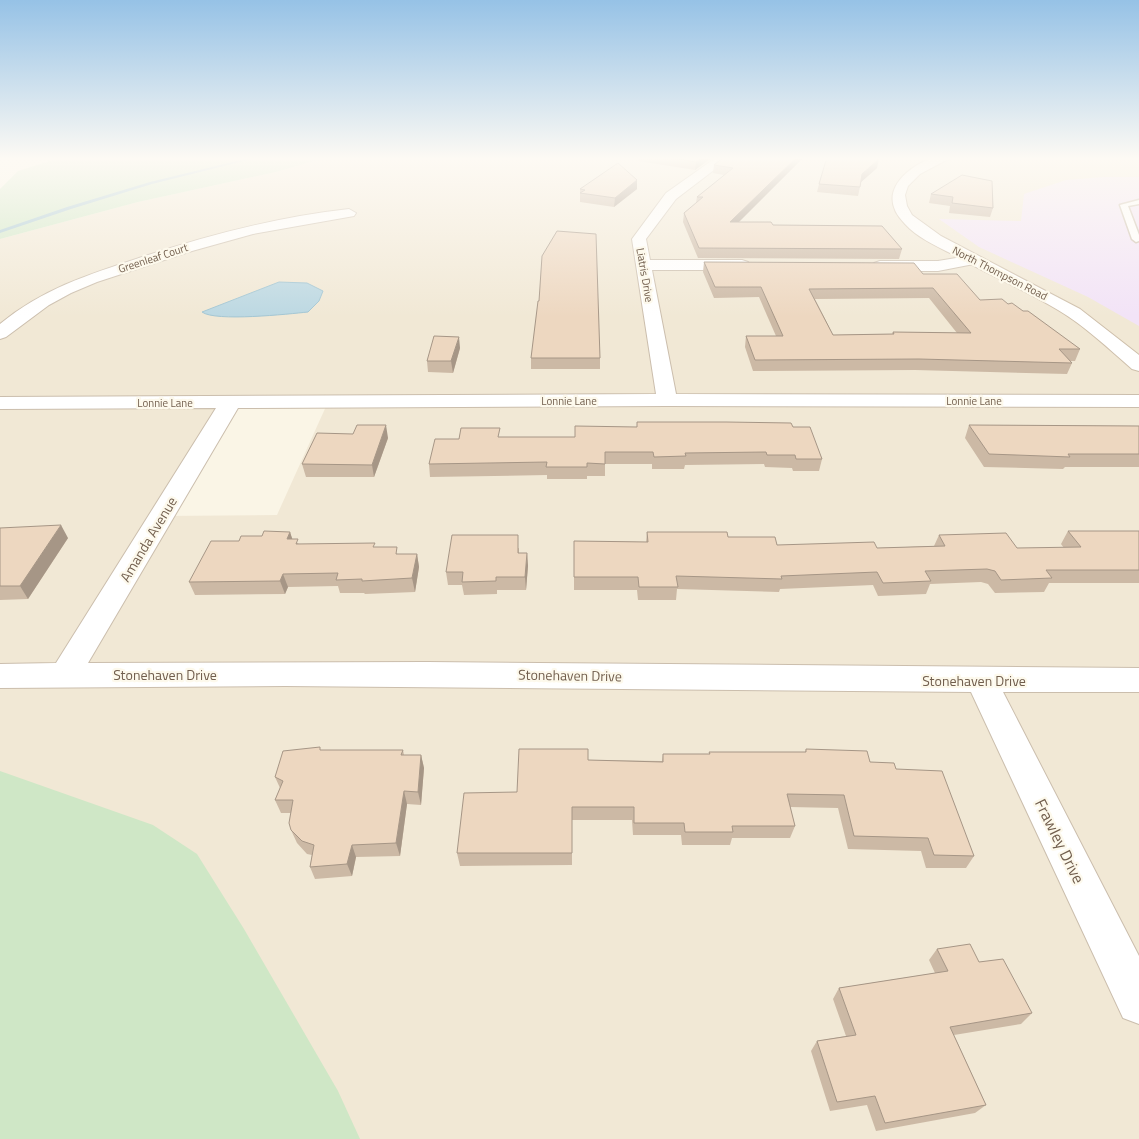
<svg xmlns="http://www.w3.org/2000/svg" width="1139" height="1139" font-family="'Titillium Web',sans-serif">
  <rect width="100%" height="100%" fill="#faf5e6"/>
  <path fill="#f1e8d5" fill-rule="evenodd" d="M328 157H1139V1139H0V239L138 202 276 172ZM328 402 277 515 162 516 231 403Z"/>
  <polygon fill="#f2e3f7" points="1104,177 1139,177 1139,326 1088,297 979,247 939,219 1021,221 1024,194 1066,180"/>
  <g fill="#cfe7c6">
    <polygon points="178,157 328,157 276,172 138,202 0,239 0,189 18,171 53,160 170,159"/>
    <polygon points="0,771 153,825 197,854 244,929 338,1091 360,1139 0,1139"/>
  </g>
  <path fill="#bcd8e2" stroke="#a3c6d3" d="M279 282 307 283 323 291 319 301 308 312C289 314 215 322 202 312Z"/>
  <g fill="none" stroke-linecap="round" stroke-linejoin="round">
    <polygon fill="#a3c6d3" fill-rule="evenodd" points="253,157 260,157 152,184 71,209 0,233 0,230 67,207 150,182"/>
    <defs>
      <polygon id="lane" points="1139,200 1139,204 1128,206 1139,235 1139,241 1136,242 1132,239 1120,205"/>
      <g id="street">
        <polygon points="717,157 731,157 676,199 646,239 650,260 742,260 748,262 750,265 748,268 742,270 652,270 676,394 1139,395 1139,407 667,406 238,408 88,663 427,662 1139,668 1139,692 1003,692 1139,956 1139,1024 1123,1018 971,692 285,686 0,688 0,664 56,663 216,408 0,409 0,397 656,394 632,239 666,193"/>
        <path d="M349 209 356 213 354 216 253 234 192 251 97 282 71 293 49 305 6 337 0 339V324C43 289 87 275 139 258 208 235 277 217 349 209Z"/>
        <polygon points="974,255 979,257 982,260 979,263 938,271 880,271 874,269 872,266 874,263 880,261 938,261"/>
      </g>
      <path id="secondary" d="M934 157H952L920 174 908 186 905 195 907 206 912 215 941 236 1080 309 1139 355V371L1132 369C1108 348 1085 326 1058 310 1023 289 985 273 950 253 934 245 917 237 905 224 875 194 905 168 934 157Z"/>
    </defs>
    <use href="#lane" stroke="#cbbead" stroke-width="3"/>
    <use href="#street" stroke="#cbbead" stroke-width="2"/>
    <use href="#secondary" stroke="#cebfab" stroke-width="2"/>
    <use href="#lane" fill="#fff" fill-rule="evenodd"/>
    <use href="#street" fill="#fff" fill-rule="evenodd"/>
    <use href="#secondary" fill="#fff" fill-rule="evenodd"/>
  </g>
  <g fill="#ccb9a5" fill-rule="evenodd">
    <polygon points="638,157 713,157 695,170 638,161"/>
    <polygon points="724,157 804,157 738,222 773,225 902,249 899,259 698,258 683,222 684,213 696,203 697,197 724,175 713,173 714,165"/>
    <polygon points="877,168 861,182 858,196 817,192 819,184"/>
    <polygon points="637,180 637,189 614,207 580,202 580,189"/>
    <polygon points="992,181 993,208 990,217 949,213 950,206 929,203 931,194"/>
    <path d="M704 262 923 274 980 300 1008 304 1023 311 1080 349 1075 361H1070L1072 363 1067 374 915 370 753 371 745 347 746 336H776L759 297 714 298 703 272ZM929 298 957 333 893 332 892 334 833 335 815 299Z"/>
    <polygon points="460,348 453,373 428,372 427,361"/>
    <rect x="531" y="358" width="69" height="11"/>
    <polygon points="637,422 793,427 822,459 819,471 793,471 792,468 765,467 764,464 685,465 684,469 652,469 652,464 605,464 605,476 587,476 587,479 547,479 547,475 430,477 429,464 459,439 500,437 575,437 637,427"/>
    <polygon points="969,425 1139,426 1139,467 1065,467 1063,469 984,467 965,438"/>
    <polygon points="388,438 374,477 306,477 302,464"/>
    <polygon points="0,528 68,538 28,599 0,600"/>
    <polygon points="1068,531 1139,531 1139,583 1049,583 1044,592 995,593 988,584 981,582 930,584 926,594 878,596 873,585 780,589 779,592 677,589 676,600 638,600 637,590 574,590 574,541 646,542 647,532 728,537 777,545 877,548 934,546 939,535 1017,548 1064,548 1061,544"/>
    <polygon points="290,532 292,539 299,544 376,547 398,554 417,554 419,567 415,592 365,594 364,593 340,593 338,586 288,587 285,594 195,595 189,582 262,536"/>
    <polygon points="519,548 519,553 527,553 528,566 526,590 497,590 497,594 464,595 462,585 448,585 446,572"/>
    <polygon points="806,749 870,762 896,769 974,856 966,868 926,868 921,851 848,849 838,808 790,807 795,826 790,838 732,838 730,845 682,845 681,835 633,835 632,820 572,820 572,865 460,866 457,853 517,792 588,760 662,761 663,754 709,754 709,752 805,752"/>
    <polygon points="321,750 403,750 404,755 421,755 424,768 421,805 407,804 400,856 356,857 352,876 315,879 310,867 312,855 307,854 297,843 291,830 291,813 281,813 275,800 280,788 275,777"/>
    <polygon points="937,949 979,962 1032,1013 1021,1024 954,1035 986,1105 975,1113 876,1131 867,1105 830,1111 811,1051 817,1041 846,1036 833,999 839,988 935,973 929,960"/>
  </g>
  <g fill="#a69686">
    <polygon points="703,157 713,157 695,170 696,162"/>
    <polygon points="797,157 804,157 729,232 730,222"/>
    <polygon points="879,159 877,168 860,183 862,174"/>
    <polygon points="637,180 637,189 614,207 615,198"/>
    <polygon points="459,337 460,348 453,373 451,361"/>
    <polygon points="386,425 388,438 374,477 372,465"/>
    <polygon points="61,525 68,538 28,599 20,586"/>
    <polygon points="290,532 294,544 287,539"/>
    <polygon points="527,553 528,566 526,590 525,577"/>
    <polygon points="417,554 419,567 415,592 412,578"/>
    <polygon points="283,574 288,587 285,594 280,581"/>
    <polygon points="421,755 424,768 421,805 418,792"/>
    <polygon points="404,791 407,804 400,856 396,843"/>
    <polygon points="352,845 356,857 352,876 347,864"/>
  </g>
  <g fill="#edd7c0" stroke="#a69686" fill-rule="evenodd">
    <polygon points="667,157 703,157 696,162"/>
    <polygon points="724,157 797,157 730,222 771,222 773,225 882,226 902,249 699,248 684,213 703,197 697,197 733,168 714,165"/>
    <polygon points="827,157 867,157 879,159 862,174 860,187 819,184"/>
    <polygon points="618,163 637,180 615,198 580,193 585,190 580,189"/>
    <polygon points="962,175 992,181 993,208 952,203 953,197 931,194"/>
    <polygon points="557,231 596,234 600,358 531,358 538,301 539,301 542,256"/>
    <path d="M704 262 914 263 923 274H957L980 300 1002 299 1008 304 1012 303 1023 311H1028L1080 349H1059L1072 363 919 359 755 360 746 336H783L761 287H715ZM933 288 971 333 893 332 894 334 833 335 809 289Z"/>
    <polygon points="434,336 459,337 451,361 427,361"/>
    <polygon points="637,422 726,422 791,423 793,427 810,427 822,459 796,459 795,455 767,455 766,452 685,453 686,456 654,457 653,452 605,452 605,464 587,463 587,467 546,467 547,462 429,464 435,439 459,439 461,428 500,428 498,437 575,437 575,426 637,427"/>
    <polygon points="357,425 386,425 372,465 302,464 317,433 353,434"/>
    <polygon points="969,425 1139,426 1139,454 1068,454 1070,457 989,454"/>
    <polygon points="61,525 20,586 0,586 0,528"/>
    <polygon points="264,531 290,532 287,539 298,539 296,544 375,543 373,547 397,547 396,554 417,554 412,578 362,581 362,579 336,580 338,573 283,574 280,581 189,582 211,541 239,541 241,536 262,536"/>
    <polygon points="1068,531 1139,531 1139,570 1046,570 1052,578 1001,580 995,571 987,569 925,571 931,581 883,583 877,572 781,576 782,579 676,576 678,587 639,587 638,577 574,577 574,541 648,542 647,532 727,532 728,537 775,537 777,545 874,542 877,548 945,546 939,535 1006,533 1017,548 1081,547"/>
    <polygon points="452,535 518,535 518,553 527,553 525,577 496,577 496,581 462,582 463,572 446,572"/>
    <polygon points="320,747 320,750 403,750 401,755 421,755 418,792 404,791 396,843 352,845 347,864 310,867 314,845 302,841 291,830 289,823 293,800 275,800 283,781 275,777 283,751"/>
    <polygon points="519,749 588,749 588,760 663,762 663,754 710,754 709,752 806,752 806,749 867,751 870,762 894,763 896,769 942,771 974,856 934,855 928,838 854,836 844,795 787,794 795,826 732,826 733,832 685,832 684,823 634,823 634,807 572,807 572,853 457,853 464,793 517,792"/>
    <polygon points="970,944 979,962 1003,959 1032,1013 950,1027 986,1105 885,1123 875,1096 837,1102 817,1041 856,1035 839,988 948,971 937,949"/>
  </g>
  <linearGradient id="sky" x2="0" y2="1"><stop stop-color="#96c2e6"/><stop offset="0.5" stop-color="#fdfaf4"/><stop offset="1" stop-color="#fdfaf4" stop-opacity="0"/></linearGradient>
  <rect width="1139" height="317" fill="url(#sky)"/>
  <g text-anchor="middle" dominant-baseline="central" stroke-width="4.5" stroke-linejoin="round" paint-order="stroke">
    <g font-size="11" fill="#715e4d" stroke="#fdf9ec">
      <text transform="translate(153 258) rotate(-18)">Greenleaf Court</text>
      <text transform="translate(1000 273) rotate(27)">North Thompson Road</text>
      <text transform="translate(645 275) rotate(80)">Liatris Drive</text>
      <text x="569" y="401">Lonnie Lane</text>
      <text x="974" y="401">Lonnie Lane</text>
      <text x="165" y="403">Lonnie Lane</text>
    </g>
    <g font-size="14" fill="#715e4d" stroke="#fdf9ec">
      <text transform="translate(148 539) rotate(-59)">Amanda Avenue</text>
      <text x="165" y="674">Stonehaven Drive</text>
      <text transform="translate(570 675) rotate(1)">Stonehaven Drive</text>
      <text x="974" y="680">Stonehaven Drive</text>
    </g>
    <g font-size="16" fill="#715e4d" stroke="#fdf9ec">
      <text transform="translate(1060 841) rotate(64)">Frawley Drive</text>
    </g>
  </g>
</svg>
